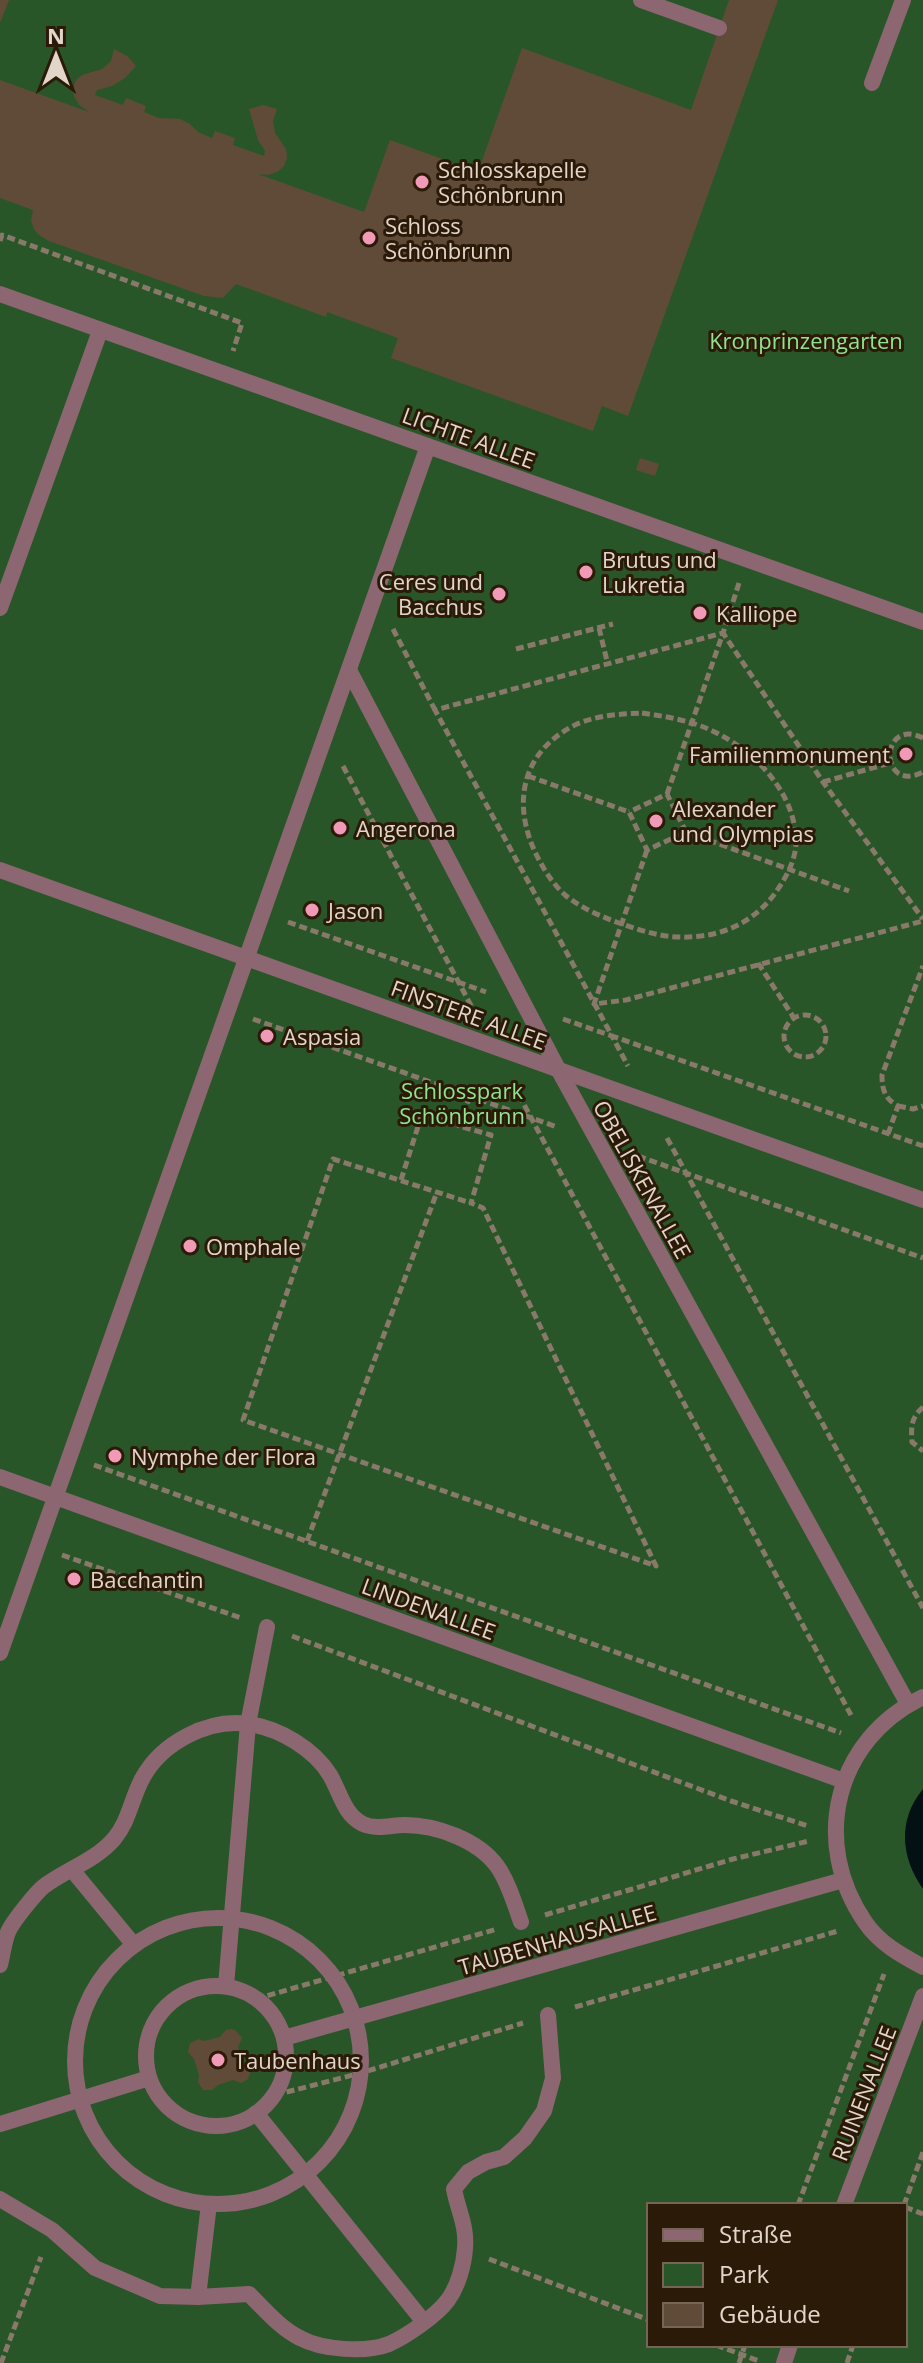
<svg xmlns="http://www.w3.org/2000/svg" width="923" height="2363" font-family="'Open Sans',sans-serif">
  <rect width="100%" height="100%" fill="#362411"/>
  <path fill="#295629" fill-rule="evenodd" d="M0 0H923V2363H0ZM649 2205H905V2345H649Z"/>
  <path fill="#031014" d="M923 1789V1889C901 1858 897 1820 923 1789Z"/>
  <g fill="#604b38">
    <polygon points="0,0 9,0 0,23"/>
    <polygon points="729,0 778,0 628,416 602,406 593,431 391,358 398,338 327,312 326,317 236,284 223,298 204,296 49,241 39,235 34,229 31,220 33,210 0,198 0,80 89,112 79,105 74,96 73,88 76,80 82,75 102,69 111,61 114,49 127,56 136,66 125,78 112,86 97,90 95,95 123,105 126,98 146,106 144,112 159,118 180,119 190,124 198,132 212,138 215,131 235,138 233,145 264,156 265,151 258,140 249,109 263,105 277,109 273,121 275,133 286,149 287,158 284,166 277,172 268,175 258,174 364,212 390,140 478,172 522,48 691,110"/>
    <polygon points="640,458 659,464 655,476 636,470"/>
    <polygon points="231,2029 235,2030 242,2038 238,2047 242,2061 251,2071 248,2079 241,2083 233,2080 218,2085 212,2090 203,2090 198,2082 199,2075 194,2059 188,2052 190,2043 199,2039 204,2041 220,2037 226,2030"/>
  </g>
  <g fill="none" stroke-linecap="round" stroke-linejoin="round">
    <g stroke="#89796a" stroke-width="5" stroke-dasharray="8 4" stroke-linecap="butt">
      <polyline points="0,241 2,235 242,323 233,351"/>
      <polyline points="739,583 723,633 435,710 612,1036 923,1146"/>
      <polyline points="599,628 608,665"/>
      <polyline points="393,629 435,710"/>
      <polyline points="516,649 613,624"/>
      <path d="M642 713C662 716 682 719 701 726 748 744 795 788 796 841 796 862 784 881 773 896 755 919 729 933 701 936 668 940 649 933 619 923 600 916 581 908 565 895 553 884 544 870 537 856 511 804 521 751 577 724 598 715 620 714 642 713Z"/>
      <path d="M923 738C879 716 879 795 923 772"/>
      <polyline points="343,766 474,1011"/>
      <polyline points="528,776 629,812 647,850 686,832 667,794 629,812"/>
      <polyline points="823,782 890,763"/>
      <polyline points="667,794 723,633 823,782 923,919"/>
      <polyline points="686,832 849,891"/>
      <polyline points="647,850 594,1004 626,1000 923,921"/>
      <polyline points="288,922 486,992"/>
      <polyline points="758,963 794,1018"/>
      <circle cx="805" cy="1036" r="21"/>
      <polyline points="253,1019 557,1127"/>
      <polyline points="563,1019 612,1036 628,1066"/>
      <polyline points="513,1084 852,1717"/>
      <polyline points="470,1096 459,1126 491,1135 471,1203 483,1208 656,1566 243,1420 333,1159 471,1203"/>
      <polyline points="898,1106 913,1109 923,1106"/>
      <path d="M888 1134 898 1106C885 1099 882 1090 882 1075L923 966"/>
      <polyline points="667,1138 923,1608"/>
      <polyline points="638,1156 923,1258"/>
      <polyline points="401,1180 422,1114 459,1126"/>
      <path d="M923 1407C911 1418 911 1426 912 1442L923 1451"/>
      <polyline points="94,1465 841,1733"/>
      <polyline points="307,1541 437,1192"/>
      <polyline points="62,1555 241,1618"/>
      <polyline points="292,1636 731,1801 808,1826"/>
      <polyline points="545,1915 733,1859 809,1841"/>
      <polyline points="256,1999 497,1929"/>
      <polyline points="575,2007 838,1931"/>
      <polyline points="275,2095 361,2073 523,2023"/>
      <polyline points="798,2205 884,1974"/>
      <polyline points="904,2205 923,2152"/>
      <polyline points="905,2207 923,2214"/>
      <polyline points="489,2259 649,2320"/>
      <polyline points="716,2345 759,2361"/>
      <polyline points="1,2363 41,2257"/>
      <polyline points="739,2363 745,2345"/>
      <polyline points="847,2363 853,2345"/>
    </g>
    <g stroke="#8c6670" stroke-width="16">
      <polyline points="641,0 719,28"/>
      <polyline points="872,83 903,0"/>
    </g>
    <g stroke="#8c6670" stroke-width="16">
      <polyline points="0,294 923,622"/>
      <polyline points="0,608 100,331"/>
      <polyline points="349,670 558,1069 908,1704"/>
      <polyline points="0,870 923,1200"/>
      <polyline points="0,1477 844,1781"/>
      <polyline points="0,1653 428,446"/>
      <path d="M923 1697C835 1739 810 1842 865 1922 879 1943 901 1955 923 1967"/>
      <polyline points="73,1871 134,1945"/>
      <circle cx="218" cy="2061" r="143"/>
      <path d="M0 1965C3 1954 4 1940 9 1930 14 1920 35 1894 43 1887 65 1870 95 1861 114 1839 129 1821 131 1800 142 1779 161 1743 208 1718 249 1724 279 1728 314 1749 330 1775 340 1792 344 1815 363 1824 377 1830 391 1825 405 1825 436 1825 478 1840 497 1866 508 1881 515 1905 521 1922"/>
      <polyline points="226,1986 248,1724 267,1627"/>
      <circle cx="216" cy="2056" r="70"/>
      <polyline points="284,2038 843,1880"/>
      <polyline points="256,2113 424,2322"/>
      <polyline points="0,2124 149,2078"/>
      <path d="M0 2199 52 2230 95 2268 160 2296 198 2297 249 2294C265 2310 280 2328 300 2338 322 2350 366 2353 389 2344 407 2336 437 2315 448 2300 458 2286 464 2265 465 2248 467 2225 458 2211 454 2189L468 2172 486 2162 504 2157 525 2138 544 2111 553 2078 548 2015"/>
      <polyline points="844,2205 923,1996"/>
      <polyline points="198,2297 209,2204"/>
      <polyline points="784,2363 790,2345"/>
    </g>
  </g>
  <g fill="#f09ab7" stroke="#2c1a08" stroke-width="3">
    <circle cx="422" cy="182" r="8"/>
    <circle cx="369" cy="238" r="8"/>
    <circle cx="586" cy="572" r="8"/>
    <circle cx="499" cy="594" r="8"/>
    <circle cx="700" cy="613" r="8"/>
    <circle cx="906" cy="754" r="8"/>
    <circle cx="656" cy="821" r="8"/>
    <circle cx="340" cy="828" r="8"/>
    <circle cx="312" cy="910" r="8"/>
    <circle cx="267" cy="1036" r="8"/>
    <circle cx="190" cy="1246" r="8"/>
    <circle cx="115" cy="1456" r="8"/>
    <circle cx="74" cy="1579" r="8"/>
    <circle cx="218" cy="2060" r="8"/>
  </g>
  <g text-anchor="middle" dominant-baseline="central" stroke-width="6" stroke-linejoin="round" paint-order="stroke">
    <g font-size="22" fill="#e2d5ca" stroke="#2c1a08" text-anchor="start">
      <text x="438" y="169">Schlosskapelle<tspan x="438" dy="25">Schönbrunn</tspan></text>
      <text x="385" y="225">Schloss<tspan x="385" dy="25">Schönbrunn</tspan></text>
      <text x="602" y="559">Brutus und<tspan x="602" dy="25">Lukretia</tspan></text>
      <text x="483" y="581" text-anchor="end">Ceres und<tspan x="483" dy="25">Bacchus</tspan></text>
      <text x="716" y="613">Kalliope</text>
      <text x="890" y="754" text-anchor="end">Familienmonument</text>
      <text x="672" y="808">Alexander<tspan x="672" dy="25">und Olympias</tspan></text>
      <text x="356" y="828">Angerona</text>
      <text x="328" y="910">Jason</text>
      <text x="283" y="1036">Aspasia</text>
      <text x="206" y="1246">Omphale</text>
      <text x="131" y="1456">Nymphe der Flora</text>
      <text x="90" y="1579">Bacchantin</text>
      <text x="234" y="2060">Taubenhaus</text>
    </g>
    <g font-size="22" fill="#8fe48f" stroke="#2c1a08">
      <text x="806" y="340">Kronprinzengarten</text>
      <text x="462" y="1090">Schlosspark<tspan x="462" dy="25">Schönbrunn</tspan></text>
    </g>
    <g font-size="22" fill="#e2d5ca" stroke="#2c1a08">
      <text transform="translate(469 437) rotate(20)">LICHTE ALLEE</text>
      <text transform="translate(469 1014) rotate(20)">FINSTERE ALLEE</text>
      <text transform="translate(643 1179) rotate(61)">OBELISKENALLEE</text>
      <text transform="translate(429 1608) rotate(20)">LINDENALLEE</text>
      <text transform="translate(557 1939) rotate(-16)">TAUBENHAUSALLEE</text>
      <text transform="translate(863 2093) rotate(-69)">RUINENALLEE</text>
    </g>
  </g>
  <rect x="647" y="2203" width="260" height="144" fill="#2c1a08" stroke="#756556" stroke-width="2"/>
  <rect x="663" y="2229" width="40" height="12" fill="#8c6670" stroke="#756556" stroke-width="2"/>
  <text x="719" y="2243" font-size="24" fill="#e2d5ca">Straße</text>
  <rect x="663" y="2263" width="40" height="24" fill="#295629" stroke="#756556" stroke-width="2"/>
  <text x="719" y="2283" font-size="24" fill="#e2d5ca">Park</text>
  <rect x="663" y="2303" width="40" height="24" fill="#604b38" stroke="#756556" stroke-width="2"/>
  <text x="719" y="2323" font-size="24" fill="#e2d5ca">Gebäude</text>
  <g transform="translate(56 56)" stroke="#2c1a08" stroke-width="6" paint-order="stroke">
  <path d="M0-6L14 30L0 20L-14 30Z" fill="#e2d5ca"/>
  <text y="-12" font-size="22" font-weight="bold" text-anchor="middle" fill="#e2d5ca">N</text>
  </g>
</svg>
